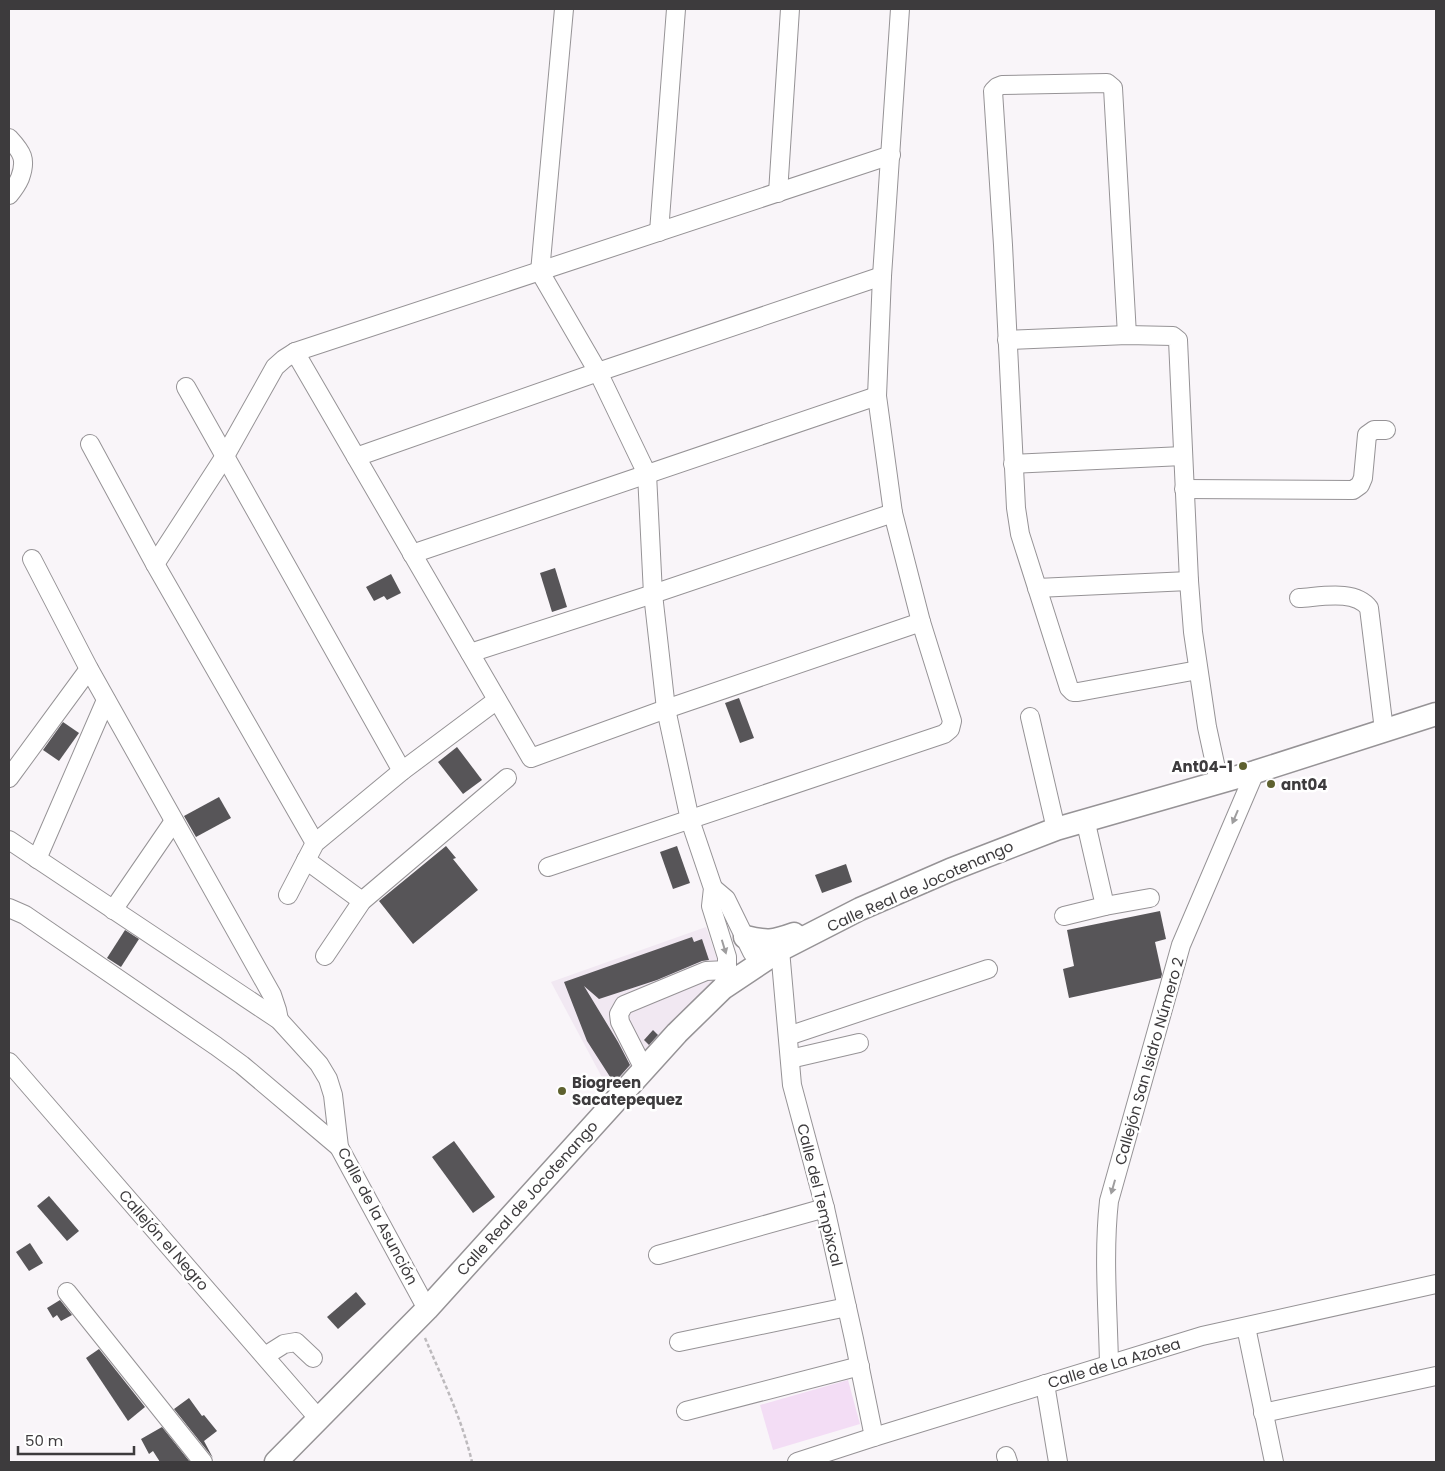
<svg xmlns="http://www.w3.org/2000/svg" width="1445" height="1471" font-family="Poppins,sans-serif">
  <rect width="100%" height="100%" fill="#f9f5f9"/>
  <polygon fill="#f1e8f2" points="706,927 724,979 612,1096 551,982"/>
  <polygon fill="#f3ddf5" points="848,1380 860,1424 773,1450 760,1405"/>
  <g fill="#575558">
    <polygon points="555,568 567,607 552,612 540,573"/>
    <polygon points="391,574 401,593 387,600 384,596 374,601 366,587"/>
    <polygon points="739,698 754,738 740,743 725,703"/>
    <polygon points="63,722 79,733 59,761 43,750"/>
    <polygon points="457,747 482,780 463,794 438,762"/>
    <polygon points="219,797 231,818 196,837 184,816"/>
    <polygon points="446,846 456,858 453,859 478,890 413,944 379,901"/>
    <polygon points="677,846 690,883 673,889 660,852"/>
    <polygon points="846,864 852,882 822,893 815,875"/>
    <polygon points="1160,911 1166,939 1155,942 1162,974 1161,978 1069,998 1063,969 1074,966 1067,930"/>
    <polygon points="125,930 139,939 121,967 107,958"/>
    <polygon points="692,937 694,942 702,939 709,960 702,961 657,980 599,999 584,986 618,1042 630,1065 614,1083 587,1041 564,982"/>
    <polygon points="653,1030 658,1035 649,1045 644,1040"/>
    <polygon points="454,1141 495,1197 473,1213 432,1157"/>
    <polygon points="49,1196 79,1231 67,1241 37,1206"/>
    <polygon points="30,1243 43,1263 29,1271 16,1252"/>
    <polygon points="356,1292 366,1304 338,1329 327,1317"/>
    <polygon points="60,1300 72,1315 61,1321 57,1315 53,1318 47,1308"/>
    <polygon points="99,1349 145,1407 128,1421 86,1358"/>
    <polygon points="189,1398 202,1416 204,1415 217,1431 204,1441 213,1458 174,1409"/>
    <polygon points="162,1427 190,1462 160,1462 153,1451 149,1454 141,1439"/>
  </g>
  <g fill="none" stroke-linecap="round" stroke-linejoin="round">
    <defs>
      <g id="minor">
        <polyline points="564,9 540,272 598,372 647,474 653,594 666,709 690,820 713,888 711,906 727,957 727,970 723,988"/>
        <path d="M9 138C22 152 27 159 20 178 17 185 14 189 9 195"/>
        <polyline points="778,193 790,9"/>
        <polyline points="659,232 676,9"/>
        <polyline points="1127,335 1113,88 1107,83 1002,85 997,87 993,91 1003,245 1016,508 1020,534 1069,688 1073,692 1078,692 1198,670"/>
        <polyline points="1007,340 1127,335 1173,336 1178,340 1189,581 1193,632 1207,727 1219,782"/>
        <polyline points="295,352 531,758 666,709 921,622"/>
        <polyline points="186,387 402,771"/>
        <polyline points="90,444 155,564 315,843"/>
        <polyline points="356,457 598,372 882,276"/>
        <polyline points="1013,464 1183,456"/>
        <polyline points="1184,489 1353,490 1360,485 1363,478 1367,435 1374,430 1386,430"/>
        <polyline points="412,554 877,396"/>
        <polyline points="32,559 89,669 272,995 277,1010 279,1020"/>
        <polyline points="155,564 225,456 275,367 284,359 295,352 891,155"/>
        <polyline points="1037,588 1189,581"/>
        <path d="M1299 598C1320 597 1355 589 1369 608L1384 730"/>
        <polyline points="470,653 653,594 893,513"/>
        <polyline points="1030,717 1056,829"/>
        <polyline points="9,778 89,669"/>
        <polyline points="9,840 279,1020 319,1064 328,1079 333,1095 339,1147 427,1309"/>
        <polyline points="37,859 106,700"/>
        <polyline points="306,860 362,901"/>
        <polyline points="548,867 944,734 950,729 952,721 921,622 893,513 877,396 882,276 900,9"/>
        <polyline points="713,888 726,899 752,952 761,964"/>
        <polyline points="288,895 315,843 402,771 497,700"/>
        <polyline points="1105,906 1150,898"/>
        <polyline points="9,908 25,915 216,1046 242,1065 339,1147"/>
        <polyline points="113,910 174,821"/>
        <polyline points="1064,916 1105,906 1085,819"/>
        <polyline points="780,950 792,1085 825,1208 854,1339 874,1437"/>
        <polyline points="325,956 362,901 507,778"/>
        <polyline points="788,1036 988,969"/>
        <polyline points="790,1059 859,1043"/>
        <polyline points="9,1062 318,1418"/>
        <polyline points="644,1069 620,1022 619,1014 624,1005 706,971 727,970"/>
        <polyline points="658,1255 825,1208"/>
        <polyline points="67,1292 203,1462"/>
        <polyline points="1246,1327 1274,1462"/>
        <polyline points="679,1342 847,1307"/>
        <polyline points="265,1356 284,1344 296,1342 313,1358"/>
        <path d="M1109 1364C1108 1310 1103 1255 1109 1201L1181 945 1255 772"/>
        <polyline points="1045,1384 1058,1462"/>
        <polyline points="686,1411 860,1366"/>
        <polyline points="1263,1413 1436,1376"/>
        <polyline points="1006,1456 1008,1462"/>
        <polyline points="797,1462 874,1437 1202,1336 1436,1284"/>
      </g>
      <g id="major">
        <path d="M745 937C767 942 772 942 794 934"/>
        <polyline points="276,1462 427,1309 677,1033 723,988 780,950 860,909 950,870 1056,829 1255,772 1436,714"/>
      </g>
    </defs>
    <use href="#minor" stroke="#969396" stroke-width="20"/>
    <use href="#major" stroke="#969396" stroke-width="25"/>
    <path stroke="#bdbabd" stroke-width="2.5" stroke-dasharray="4 2.5" stroke-linecap="butt" d="M425 1338C442 1378 462 1419 472 1462"/>
    <use href="#minor" stroke="#fff" stroke-width="18"/>
    <use href="#major" stroke="#fff" stroke-width="22"/>
  </g>
  <defs><path id="oneway-solid" d="M-6-.8H1V-3.2L6.5 0L1 3.2V.8H-6Z" transform="scale(1.25)"/></defs>
  <g fill="#9e9d9e">
    <use href="#oneway-solid" transform="translate(1235 817) rotate(113)"/>
    <use href="#oneway-solid" transform="translate(724 947) rotate(73)"/>
    <use href="#oneway-solid" transform="translate(1113 1187) rotate(106)"/>
  </g>
  <g fill="#5e612f" stroke="#fff" stroke-width="2">
    <circle cx="1243" cy="766" r="5"/>
    <circle cx="1271" cy="784" r="5"/>
    <circle cx="562" cy="1091" r="5"/>
  </g>
  <g text-anchor="middle" dominant-baseline="central" stroke-width="5" stroke-linejoin="round" paint-order="stroke">
    <g font-size="15" font-weight="bold" fill="#3d3b3d" stroke="#fff" text-anchor="start">
      <text x="1233" y="766" text-anchor="end">Ant04-1</text>
      <text x="1281" y="784">ant04</text>
      <text x="572" y="1082">Biogreen<tspan x="572" dy="17">Sacatepequez</tspan></text>
    </g>
    <g font-size="15" fill="#3d3b3d" stroke="#fff">
      <text transform="translate(920 886) rotate(-24)">Calle Real de Jocotenango</text>
      <text transform="translate(1149 1061) rotate(-74)">Callejón San Isidro Número 2</text>
      <text transform="translate(820 1195) rotate(76)">Calle del Tempixcal</text>
      <text transform="translate(527 1198) rotate(-48)">Calle Real de Jocotenango</text>
      <text transform="translate(378 1216) rotate(62)">Calle de la Asunción</text>
      <text transform="translate(164 1240) rotate(49)">Callejón el Negro</text>
      <text transform="translate(1114 1363) rotate(-17)">Calle de La Azotea</text>
    </g>
  </g>
  <rect width="1445" height="1471" fill="none" stroke="#3d3b3d" stroke-width="20"/>
  <path d="M18 1446v8h116v-8" fill="none" stroke="#3d3b3d" stroke-width="2.5"/>
  <text x="25" y="1446" font-size="15" fill="#3d3b3d" stroke="#ffffff" stroke-width="4" paint-order="stroke">50 m</text>
</svg>
